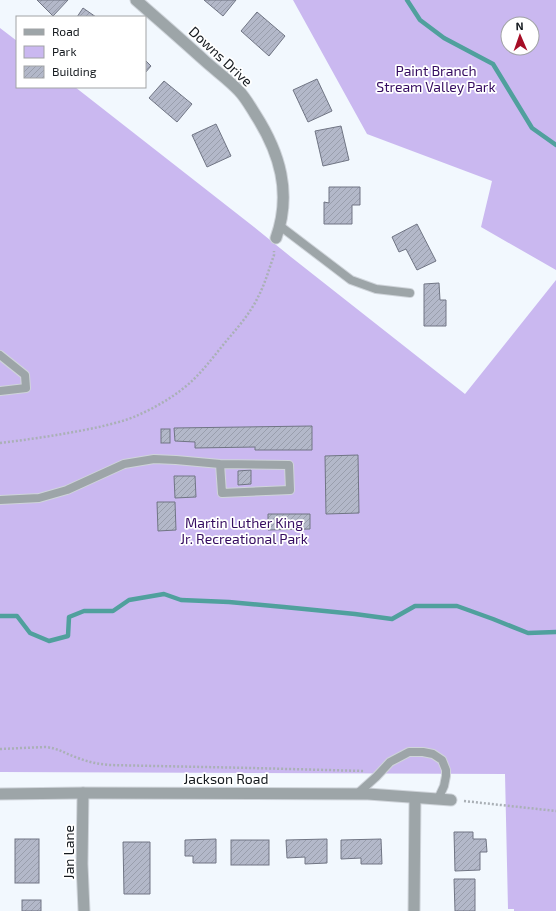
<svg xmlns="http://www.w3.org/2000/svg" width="556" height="911" font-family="'Exo 2',sans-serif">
  <defs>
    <pattern id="building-hatch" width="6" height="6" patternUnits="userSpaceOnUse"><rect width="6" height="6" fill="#b3b8c9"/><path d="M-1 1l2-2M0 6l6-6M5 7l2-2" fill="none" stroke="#999eac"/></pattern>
  </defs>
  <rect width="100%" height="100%" fill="#f2f8fe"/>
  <g fill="#cab8f0" fill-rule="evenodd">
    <path d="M293 0H556V270L481 227 492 181 367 134ZM508 24H532V48H508Z"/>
    <polygon points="0,28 17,41 17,87 75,87 254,227 291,257 465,394 556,280 556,911 514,911 514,909 508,909 505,774 0,772"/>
  </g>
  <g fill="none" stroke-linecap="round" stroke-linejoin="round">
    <g stroke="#50a09d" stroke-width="4.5">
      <polyline points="407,0 420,20 444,38 493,64 532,128 556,145"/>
      <polyline points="0,616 17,616 30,633 49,641 68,636 69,617 84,611 113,611 129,600 164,594 181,600 229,602 284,607 355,614 392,619 415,606 457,606 493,619 528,633 556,632"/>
    </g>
  </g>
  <g fill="url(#building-hatch)" stroke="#707584">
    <polygon points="37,0 68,0 53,16"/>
    <polygon points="204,0 236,0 223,16"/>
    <polygon points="83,8 96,17 77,17"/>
    <polygon points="257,12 285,36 269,56 241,31"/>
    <polygon points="145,60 151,66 145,73"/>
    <polygon points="317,79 332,111 308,122 293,90"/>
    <polygon points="164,81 192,104 177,122 149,98"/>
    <polygon points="216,124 231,156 207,167 192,135"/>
    <polygon points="341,126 349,160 323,166 315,131"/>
    <polygon points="329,187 360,187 360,205 352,205 352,224 324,224 324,202 329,203"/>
    <polygon points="417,224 436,261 417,270 406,249 399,252 392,237"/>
    <polygon points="439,283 440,300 446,300 446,326 424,326 424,284"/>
    <polygon points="312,426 312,450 255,450 255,447 195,448 195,442 175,441 174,428"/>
    <rect x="161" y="429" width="9" height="14"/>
    <polygon points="358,455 359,513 326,514 325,456"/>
    <polygon points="251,470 251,484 238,485 238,471"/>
    <polygon points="174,476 195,476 196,497 175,498"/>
    <polygon points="157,502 175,502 176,530 158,531"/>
    <polygon points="268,514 310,514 310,529 268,530"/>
    <polygon points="454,832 473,832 473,839 486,839 487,852 480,852 480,870 455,871"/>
    <rect x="15" y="839" width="24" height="44"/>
    <polygon points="216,839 216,863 193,863 193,856 185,856 185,840"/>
    <polygon points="327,839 327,863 305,864 305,857 287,858 286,840"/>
    <polygon points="381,839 382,864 361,864 361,858 341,859 341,840"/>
    <rect x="231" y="840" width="38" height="25"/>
    <polygon points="123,842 150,842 150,894 124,894"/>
    <polygon points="454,879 475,879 475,911 455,911"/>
    <rect x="22" y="900" width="19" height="11"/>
  </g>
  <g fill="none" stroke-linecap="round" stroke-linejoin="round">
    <defs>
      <g id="service">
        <polyline points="280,226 351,280 376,289 410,293"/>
        <polyline points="0,355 25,375 26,388 0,391"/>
        <polyline points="0,500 39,498 67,490 124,464 154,459 176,460 220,464 289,465 290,490 222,493 220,464"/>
        <polyline points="357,794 376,777 390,762 409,752 423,752 433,754 442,760 446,770 446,776 444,786 438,799"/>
      </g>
      <g id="minor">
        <path d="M136 0C159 20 182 40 205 61 216 71 229 80 239 91 245 97 250 106 255 114 280 153 292 193 276 238"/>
        <polyline points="83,793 82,864 84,911"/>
        <polyline points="0,794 83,793 368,794 451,800"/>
        <polyline points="414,911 415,798"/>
      </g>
    </defs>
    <use href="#service" stroke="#cfd4da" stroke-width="10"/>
    <use href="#minor" stroke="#cfd4da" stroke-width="13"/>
    <g stroke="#aab0b6" stroke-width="2.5" stroke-dasharray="2 2" stroke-linecap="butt">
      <path d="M0 443C33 439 66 434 99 427 111 424 125 421 136 416 157 407 179 394 195 378 207 366 217 352 228 339 239 326 251 312 258 297 265 284 269 269 274 255V251"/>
      <path d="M0 749 45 747C58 748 66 754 78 758 88 762 98 764 109 765L252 768 364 771"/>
      <polyline points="464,801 556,811"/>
    </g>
    <use href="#service" stroke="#9da5a8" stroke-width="8"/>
    <use href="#minor" stroke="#9da5a8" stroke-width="11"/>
  </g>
  <g text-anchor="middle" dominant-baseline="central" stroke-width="3.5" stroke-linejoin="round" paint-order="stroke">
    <g font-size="14" fill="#151a1f" stroke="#fff">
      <text transform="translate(221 56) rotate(43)">Downs Drive</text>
      <text x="226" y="778">Jackson Road</text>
      <text transform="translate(68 852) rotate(-90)">Jan Lane</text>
    </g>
    <g font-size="14" fill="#350c60" stroke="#fff">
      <text x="436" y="70">Paint Branch<tspan x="436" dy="16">Stream Valley Park</tspan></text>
      <text x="244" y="522">Martin Luther King<tspan x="244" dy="16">Jr. Recreational Park</tspan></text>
    </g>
  </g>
  <rect x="16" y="16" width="130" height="72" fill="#ffffff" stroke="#a1a3a5"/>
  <rect x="24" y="29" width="20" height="6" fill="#9da5a8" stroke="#a1a3a5"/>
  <text x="52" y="36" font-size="12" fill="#151a1f">Road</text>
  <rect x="24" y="46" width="20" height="12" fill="#cab8f0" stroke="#a1a3a5"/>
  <text x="52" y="56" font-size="12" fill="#151a1f">Park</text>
  <rect x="24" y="66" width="20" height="12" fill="url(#building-hatch)" stroke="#a1a3a5"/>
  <text x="52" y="76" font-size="12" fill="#151a1f">Building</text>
  <g transform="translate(520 36) rotate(358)"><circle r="19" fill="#ffffff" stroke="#a1a3a5"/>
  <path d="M0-3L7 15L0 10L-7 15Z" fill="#a60d26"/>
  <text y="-6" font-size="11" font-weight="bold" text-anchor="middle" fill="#151a1f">N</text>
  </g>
</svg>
